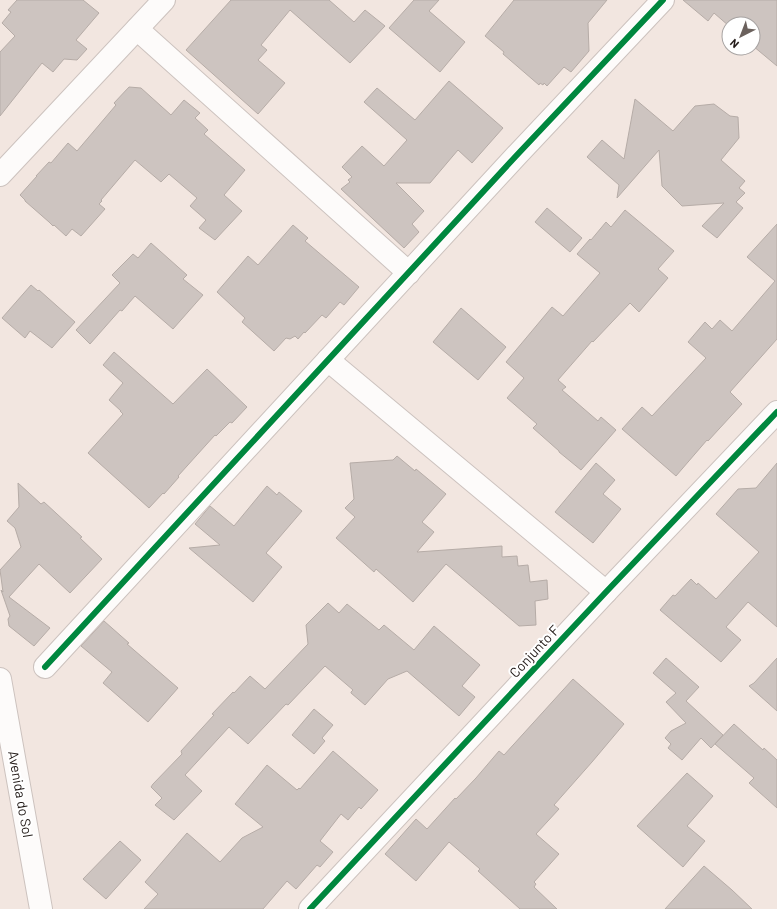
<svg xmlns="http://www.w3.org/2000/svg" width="777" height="909" font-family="Barlow,sans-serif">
  <rect width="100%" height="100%" fill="#f2e6e0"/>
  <g fill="#cdc4c0" stroke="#b6aca7">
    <polygon points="17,0 83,0 99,13 76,40 87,49 77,60 64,59 53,72 42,63 0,116 0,52 15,36 2,23 11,12 8,10"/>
    <polygon points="231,0 329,0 354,22 365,10 385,26 350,63 290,10 261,45 267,50 258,60 285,83 258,114 186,50"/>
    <polygon points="414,0 439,0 429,11 465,42 440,72 389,28"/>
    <polygon points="514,0 607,0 588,23 589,51 571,72 564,67 547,86 544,83 543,85 540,83 539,85 503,54 504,52 485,36"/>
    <polygon points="683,0 777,0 777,66 753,46 753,24 729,24 729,26 714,13 708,21"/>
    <polygon points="449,81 503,128 472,163 458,150 430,183 396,183 424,211 412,224 419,232 404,248 341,189 350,182 348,180 352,177 342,167 362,146 384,166 407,140 364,102 377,88 415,120"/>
    <polygon points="129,87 141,88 171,115 184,100 200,113 195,118 208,130 204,134 245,170 224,195 242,211 215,240 199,228 206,220 190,206 197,198 169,174 161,182 135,160 101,200 102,201 99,204 105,209 81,236 72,229 66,236 54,225 53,226 49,222 25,201 25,200 20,195 37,176 36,176 49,162 51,163 68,143 77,151 116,105 114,103"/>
    <polygon points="635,99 673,131 695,106 714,104 730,116 738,117 739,138 721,160 745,181 739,188 745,193 736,202 743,208 717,238 702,226 724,203 682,206 662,186 659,150 617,198 619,185 587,157 602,140 624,159"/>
    <polygon points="547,208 582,238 570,252 535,222"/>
    <polygon points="625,210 674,251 658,269 668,278 639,312 630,303 593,342 592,341 558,380 566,387 562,390 598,421 601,417 616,430 581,470 559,452 559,451 533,428 537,424 507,398 524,378 506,362 552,307 563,316 600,273 577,254 590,239 591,240 606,222 611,227"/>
    <polygon points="777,224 777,339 730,392 742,404 708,441 707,440 676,476 622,429 642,407 652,416 706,358 688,342 705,322 712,329 720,320 732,331 775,281 747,257"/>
    <polygon points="293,225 308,238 305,241 359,287 344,305 340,302 326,318 322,315 305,333 304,332 298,339 295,336 290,339 286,338 274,351 242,322 245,318 217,292 248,256 258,265"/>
    <polygon points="151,243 187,275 183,279 203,295 173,329 135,296 122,311 120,310 90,344 76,330 120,283 112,275 133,254 138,258"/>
    <polygon points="31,285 38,291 39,290 75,322 52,348 30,331 25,338 2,318"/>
    <polygon points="461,308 506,347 478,380 433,342"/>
    <polygon points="114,352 173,404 207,369 247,407 232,423 230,422 216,436 215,435 178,476 179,477 164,494 163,493 149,508 88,453 123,414 120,411 121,411 109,400 123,383 103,365"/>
    <polygon points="397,456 415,471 416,469 446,494 422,522 434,532 417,552 502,546 502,557 517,556 518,566 528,565 530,582 547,580 548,599 535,601 536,625 519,626 446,564 413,602 376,569 374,572 336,538 355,517 345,508 354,499 350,463 393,460"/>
    <polygon points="596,463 615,480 603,494 621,509 593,543 555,512"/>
    <polygon points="777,463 777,627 748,602 726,627 741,640 721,662 660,610 673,595 675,596 691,579 697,585 698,583 716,599 759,552 716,514 738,489 756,488"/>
    <polygon points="18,483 41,504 44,502 82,537 80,538 102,559 70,593 39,564 9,597 50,628 34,646 9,626 8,619 10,616 1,590 3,592 0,570 21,547 15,528 7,521 19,507"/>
    <polygon points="267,486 277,495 279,492 302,511 266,553 282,567 253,602 189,548 220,545 195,524 210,506 234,526"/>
    <polygon points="328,603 339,613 347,604 379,630 384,625 414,650 434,626 480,665 462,686 475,697 459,716 407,671 388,679 365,705 351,693 351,692 353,690 325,666 288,705 286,704 248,744 229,727 185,775 202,791 174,820 155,805 162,798 151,787 153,784 182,754 181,751 214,715 212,714 233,692 234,693 250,676 265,689 308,644 306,625"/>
    <polygon points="104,621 129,643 127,644 178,688 148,722 103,683 112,672 81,646"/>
    <polygon points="666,658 699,687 686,701 723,735 711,748 701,738 682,760 668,748 671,744 665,738 671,731 686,723 666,702 676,693 653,673"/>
    <polygon points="777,658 777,711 749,686 754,683"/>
    <polygon points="573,679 624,724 592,762 554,805 559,809 536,834 559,854 534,882 536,884 534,887 557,909 520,909 478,871 480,869 449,842 416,881 385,854 416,819 427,829 455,798 456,799 476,778 499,751 504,755"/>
    <polygon points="314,709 333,725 322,738 325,741 314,754 292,735"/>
    <polygon points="734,724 763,750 764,748 777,760 777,808 749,783 754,778 715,744"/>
    <polygon points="333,751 378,790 361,809 359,807 348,820 341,814 320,841 333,852 320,867 317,865 296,889 287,881 263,909 144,909 158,894 145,882 187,833 220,862 242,838 263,827 235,804 267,765 297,790 299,788 300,789"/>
    <polygon points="687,773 713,796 687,826 705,841 683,867 637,826"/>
    <polygon points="120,841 141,860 106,899 83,879"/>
    <polygon points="704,866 732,890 752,909 665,909"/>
  </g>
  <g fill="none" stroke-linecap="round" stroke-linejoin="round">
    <defs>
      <g id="minor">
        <polyline points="137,29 409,273"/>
        <polyline points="0,175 164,0"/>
        <polyline points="328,360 606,592"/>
        <polyline points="45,667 516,156 663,0"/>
        <polyline points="310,909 606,592 777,412"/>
      </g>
      <polyline id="tertiary" points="0,679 41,909"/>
    </defs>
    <use href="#minor" stroke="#ccc2be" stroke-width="24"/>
    <use href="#tertiary" stroke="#ccc2be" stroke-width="24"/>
    <use href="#minor" stroke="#fdfbfa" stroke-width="22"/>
    <use href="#tertiary" stroke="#fdfbfa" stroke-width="22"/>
    <defs>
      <g id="cycleway">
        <polyline points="45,667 516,156 663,0"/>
        <polyline points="310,909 606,592 777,412"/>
      </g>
    </defs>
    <use href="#cycleway" stroke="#fff" stroke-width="8"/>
    <use href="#cycleway" stroke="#00873e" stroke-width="6"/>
  </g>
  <g text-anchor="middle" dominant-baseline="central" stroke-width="4" stroke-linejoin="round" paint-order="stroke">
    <g font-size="14" fill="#221a17" stroke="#fff">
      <text transform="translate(534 651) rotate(-47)">Conjunto F</text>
      <text transform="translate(21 794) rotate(80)">Avenida do Sol</text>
    </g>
  </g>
  <g transform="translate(741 36) rotate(222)"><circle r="19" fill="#ffffff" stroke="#a7a3a2"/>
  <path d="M0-3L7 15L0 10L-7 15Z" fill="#6b615d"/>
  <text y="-6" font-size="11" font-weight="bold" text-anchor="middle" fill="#221a17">N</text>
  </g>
</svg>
